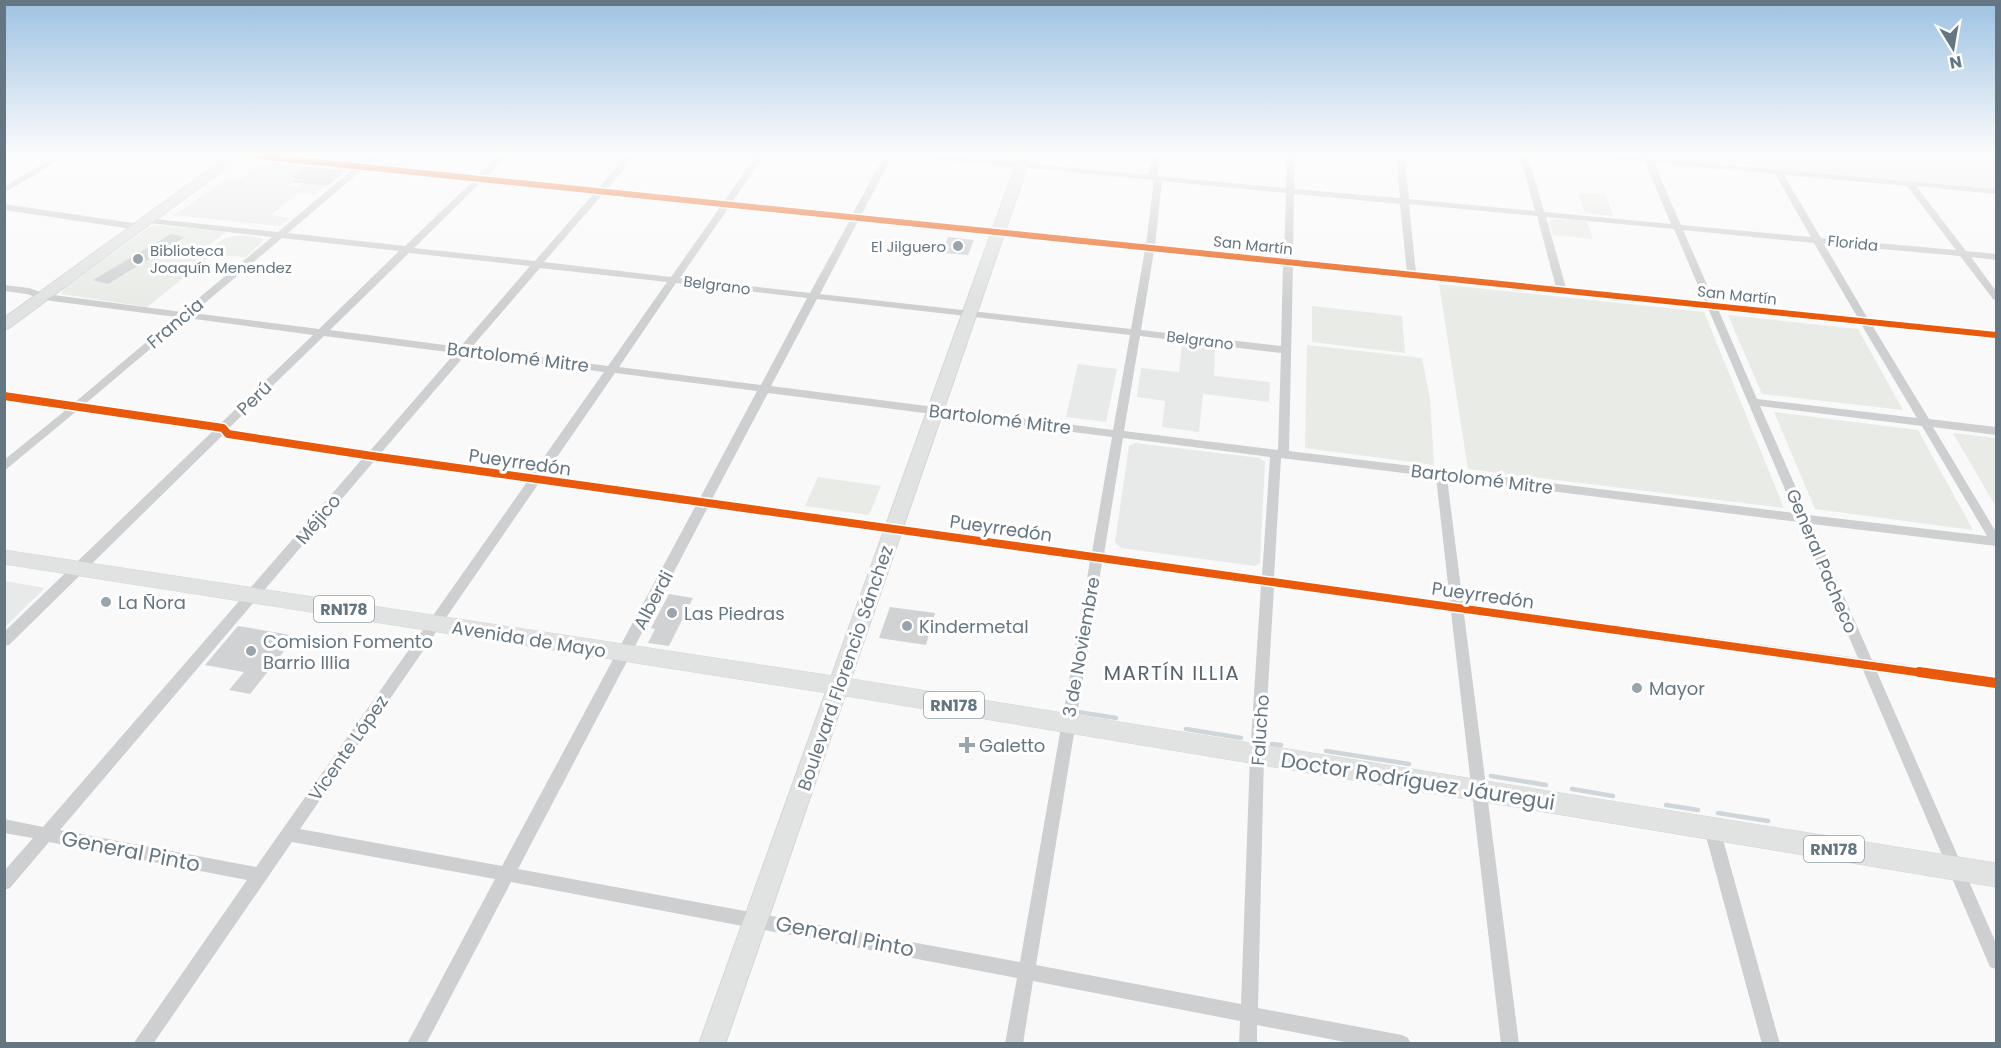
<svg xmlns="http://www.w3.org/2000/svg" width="2001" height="1048" font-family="Poppins,sans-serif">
  <rect width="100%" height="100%" fill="#f9f9f9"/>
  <g fill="#e8e9e9">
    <polygon points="265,162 302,166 293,176 297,178 288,186 299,187 304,183 325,186 313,195 297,194 271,215 290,218 280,226 174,215 227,179 240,180"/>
    <polygon points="1182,344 1215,348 1214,376 1270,382 1269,402 1203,394 1199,432 1162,427 1165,401 1137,397 1141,368 1179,372"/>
    <polygon points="1078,364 1117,369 1106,422 1066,417"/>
    <polygon points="1135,443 1260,458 1265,462 1260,563 1255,566 1121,548 1115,542 1129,446"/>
    <polygon points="5,581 45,588 5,627 4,581"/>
  </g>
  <g fill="#e8ebe6">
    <polygon points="1644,156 1763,156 1769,166 1766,167"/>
    <polygon points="1767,156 1996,156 1996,189 1775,169"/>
    <polygon points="1578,193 1606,195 1613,216 1585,213"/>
    <polygon points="1554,219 1587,221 1593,239 1553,235 1549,220"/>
    <path d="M155 225 226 232 201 252 208 253C222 233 239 234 262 238L263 241 246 257 212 255 147 307 61 294 65 288 148 228Z"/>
    <polygon points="1439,284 1704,312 1784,508 1468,469"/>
    <polygon points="1312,306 1402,316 1405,353 1312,342"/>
    <polygon points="1728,315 1858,329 1903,410 1762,394"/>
    <polygon points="1307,345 1422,358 1430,399 1434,465 1305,448"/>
    <polygon points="1774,412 1918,430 1973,530 1815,509"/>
    <polygon points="1953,433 1996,438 1996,507"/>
    <polygon points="818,477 881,486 869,515 805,506"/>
  </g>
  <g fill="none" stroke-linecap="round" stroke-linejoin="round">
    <g stroke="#ced6d9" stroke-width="4.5">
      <polyline points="1078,712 1116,718"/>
      <polyline points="1186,729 1241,738"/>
      <polyline points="1272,744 1281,745"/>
      <polyline points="1326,751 1409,764"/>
      <polyline points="1491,776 1546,785"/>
      <polyline points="1572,789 1613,796"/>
      <polyline points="1666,805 1698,810"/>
      <polyline points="1718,813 1768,821"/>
    </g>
  </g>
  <g fill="#d0d2d3">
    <polygon points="305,166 346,170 328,186 292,182 297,178 292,177"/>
    <polygon points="171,234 185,237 166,249 169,250 144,262 108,284 93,280"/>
    <polygon points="948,237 974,240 968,255 942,253"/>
    <polygon points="669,594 693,598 669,646 648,643 655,629 651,628"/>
    <polygon points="890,607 935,613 926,645 879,638"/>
    <polygon points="238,626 296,636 250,694 229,690 244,672 205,665"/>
  </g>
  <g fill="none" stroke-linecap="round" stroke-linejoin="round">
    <defs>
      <g id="secondary">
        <polygon points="228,156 242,156 9,328 4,329 4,318"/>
        <polygon points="1019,156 1031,156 725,1044 699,1044"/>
      </g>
      <polygon id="primary" points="4,550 840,677 1996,863 1996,887 840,695 4,564"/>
    </defs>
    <use href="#secondary" stroke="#d5d6d7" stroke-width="2"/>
    <use href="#primary" stroke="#d5d6d7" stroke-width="1"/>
    <g fill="#cecfd0" fill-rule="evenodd">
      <polygon points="56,156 66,156 4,193 4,187"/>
      <path d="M253 156H282L359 164 369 156H378L368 165 477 176 498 156H507L486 177 598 189 626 156H635L607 189 724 201 756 156H764L732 202 852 215 884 156H892L861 216 1146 245 1154 180 921 158 917 156H949L1148 175 1152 156H1160L1157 176 1286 188 1287 156H1295L1294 189 1400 198 1396 156H1404L1409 199 1535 211 1520 156H1528L1544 212 1671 224 1645 162 1600 158 1596 156 1648 158 1996 189V194L1916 186 1966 251 1996 254V260L1971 257 1996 291V300L1993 299 1960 256 1824 244 1868 319 1996 332V338L1872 325 1929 419 1996 427V435L1933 427 1996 532V546L1812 524 1872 660 1996 678V689L1877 672 1996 943V969L1990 967 1863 670 1464 614 1519 1044H1501L1451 612 1274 587 1264 756 1258 1008 1402 1035 1408 1038 1411 1044H1355L1257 1025V1044H1239L1240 1021 1033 981 1023 1044H1005L1017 978 511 882 426 1044H407L495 879 292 842 153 1044H133L247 880 49 842 10 888 4 890V871L33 838 4 833V819L43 827 363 458 228 438 223 435 9 645 4 646V632L214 430 78 410 4 471V460L67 409 4 399V393L74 403 176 317 44 300 27 294 4 291V285L29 288 46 294 182 312 272 237 149 223 146 222V218L278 232 354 168 257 158ZM1654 163 1775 174 1811 237 1681 225ZM363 169 473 181 405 246 288 233ZM1784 175 1907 186 1956 250 1821 238ZM1162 181 1286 193 1284 259 1155 246ZM481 182 594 193 535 261 414 248ZM603 194 721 206 671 277 544 262ZM1294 194 1400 204 1407 272 1293 260ZM1409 204 1537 216 1556 287 1416 273ZM729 207 850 220 810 293 680 278ZM1546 217 1674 229 1705 302 1566 288ZM858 221 1145 250 1131 329 820 294ZM1683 230 1814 243 1858 318 1715 303ZM282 238 399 251 319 329 193 313ZM1154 251 1283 264 1281 346 1141 330ZM409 253 530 266 460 347 330 330ZM1293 265 1708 308 1795 513 1289 451ZM540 268 667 282 608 366 471 348ZM676 283 807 298 761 385 619 367ZM817 299 1130 335 1113 430 771 386ZM1718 309 1861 324 1917 418 1757 399ZM187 318 313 335 220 424 85 404ZM324 336 455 353 369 452 231 431 229 428ZM1140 336 1281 353 1278 450 1124 431ZM466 354 604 372 532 474 381 453ZM615 373 757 391 700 498 544 476ZM768 393 1112 437 1092 552 712 499ZM1760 406 1922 426 1987 536 1808 515ZM1123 438 1270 457 1262 576 1104 554ZM1281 458 1436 477 1450 602 1274 577ZM375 460 527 482 256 867 60 830ZM1447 478 1799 522 1858 658 1463 604ZM539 483 696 505 502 866 300 829ZM708 507 1090 561 1020 962 518 869ZM1102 563 1261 585 1250 756 1241 1004 1036 965Z"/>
      <polygon points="4,204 139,224 143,227 139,230 4,210"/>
      <polygon points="1712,822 1717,824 1720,829 1780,1044 1762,1044 1704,829 1707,824"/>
    </g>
    <use href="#secondary" fill="#e1e2e2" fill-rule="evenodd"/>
    <use href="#primary" fill="#e1e2e2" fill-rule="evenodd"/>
    <defs>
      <polyline id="cycleway-far2" points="257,156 1996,335"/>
      <polyline id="cycleway-far1" points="4,396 223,428 228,434 372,456 1930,674"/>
      <polyline id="cycleway" points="1919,672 1996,683"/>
    </defs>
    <use href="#cycleway-far2" stroke="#fff" stroke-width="9"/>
    <use href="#cycleway-far1" stroke="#fff" stroke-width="11"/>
    <use href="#cycleway" stroke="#fff" stroke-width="14"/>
    <use href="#cycleway-far2" stroke="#e8590c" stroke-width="6"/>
    <use href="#cycleway-far1" stroke="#e8590c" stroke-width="8"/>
    <use href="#cycleway" stroke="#e8590c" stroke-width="10"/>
  </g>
  <linearGradient id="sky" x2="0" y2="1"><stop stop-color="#9dc2e2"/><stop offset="0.51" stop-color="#fcfcfc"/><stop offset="1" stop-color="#fcfcfc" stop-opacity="0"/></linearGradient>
  <rect width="2001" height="303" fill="url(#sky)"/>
  <g fill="#99a4ac" stroke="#fff" stroke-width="2">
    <circle cx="958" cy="246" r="6"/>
    <circle cx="138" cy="259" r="6"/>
    <circle cx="106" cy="602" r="6"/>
    <circle cx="672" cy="613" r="6"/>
    <circle cx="907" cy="626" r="6"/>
    <circle cx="251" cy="651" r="6"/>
    <circle cx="1637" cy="688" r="6"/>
    <path d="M964 736h6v6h6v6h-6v6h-6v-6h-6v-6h6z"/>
  </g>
  <g text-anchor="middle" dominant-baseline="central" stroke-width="6" stroke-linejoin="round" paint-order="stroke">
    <g font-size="15" fill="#657683" stroke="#fff">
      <text transform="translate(1853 243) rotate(6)">Florida</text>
      <text transform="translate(1253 245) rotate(6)">San Martín</text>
      <text transform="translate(717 285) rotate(7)">Belgrano</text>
      <text transform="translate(1737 295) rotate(6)">San Martín</text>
      <text transform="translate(1200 340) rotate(7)">Belgrano</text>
    </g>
    <g font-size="15" fill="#657683" stroke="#fff" text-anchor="end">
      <text x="946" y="246">El Jilguero</text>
      <text x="150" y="250" text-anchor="start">Biblioteca<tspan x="150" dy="17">Joaquín Menendez</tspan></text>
    </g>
    <g fill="#fff" stroke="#939fa8" stroke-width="1.5">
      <rect x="314" y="596" width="60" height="26" rx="4.5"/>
      <rect x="924" y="692" width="60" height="26" rx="4.5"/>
      <rect x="1804" y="836" width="60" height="26" rx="4.5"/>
    </g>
    <g font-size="16" font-weight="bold" fill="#657683">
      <text x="344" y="609">RN178</text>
      <text x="954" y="705">RN178</text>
      <text x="1834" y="849">RN178</text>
    </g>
    <g font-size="18" fill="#657683" stroke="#fff">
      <text transform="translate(175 323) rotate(-40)">Francia</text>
      <text transform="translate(518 357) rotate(7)">Bartolomé Mitre</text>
      <text transform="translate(254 398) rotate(-44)">Perú</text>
      <text transform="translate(1000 419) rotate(7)">Bartolomé Mitre</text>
      <text transform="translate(520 462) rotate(8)">Pueyrredón</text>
      <text transform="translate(1482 479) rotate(7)">Bartolomé Mitre</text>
      <text transform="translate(318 519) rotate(-50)">Méjico</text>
      <text transform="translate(1001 528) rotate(8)">Pueyrredón</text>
      <text transform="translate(1822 561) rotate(67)">General Pacheco</text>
      <text transform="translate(1483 595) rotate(8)">Pueyrredón</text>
      <text transform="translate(653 600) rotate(-62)">Alberdi</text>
      <text transform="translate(529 639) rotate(9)">Avenida de Mayo</text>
      <text transform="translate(1081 647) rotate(-80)">3 de Noviembre</text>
      <text transform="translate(845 668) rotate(-71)">Boulevard Florencio Sánchez</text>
      <text transform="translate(1260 730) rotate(-86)">Falucho</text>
      <text transform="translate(348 748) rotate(-55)">Vicente López</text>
    </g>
    <g font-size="18" fill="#657683" stroke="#fff" text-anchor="start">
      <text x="118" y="602">La Ñora</text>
      <text x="684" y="613">Las Piedras</text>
      <text x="919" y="626">Kindermetal</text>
      <text x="263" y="641">Comision Fomento<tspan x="263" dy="21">Barrio Illia</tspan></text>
      <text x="1649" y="688">Mayor</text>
      <text x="979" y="745">Galetto</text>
    </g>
    <g font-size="20" letter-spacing="1.5" fill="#57646e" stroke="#fff">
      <text x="1172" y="673">MARTÍN ILLIA</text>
    </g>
    <g font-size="21" fill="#657683" stroke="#fff">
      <text transform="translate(1418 781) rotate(9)">Doctor Rodríguez Jáuregui</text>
      <text transform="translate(131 851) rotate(11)">General Pinto</text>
      <text transform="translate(845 936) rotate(11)">General Pinto</text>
    </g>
  </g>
  <rect width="2001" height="1048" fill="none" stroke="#657683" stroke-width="12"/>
  <g transform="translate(1953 48) rotate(169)" stroke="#ffffff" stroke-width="4.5" paint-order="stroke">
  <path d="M0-4.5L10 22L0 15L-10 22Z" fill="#657683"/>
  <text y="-9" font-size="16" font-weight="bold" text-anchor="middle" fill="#657683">N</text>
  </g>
</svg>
